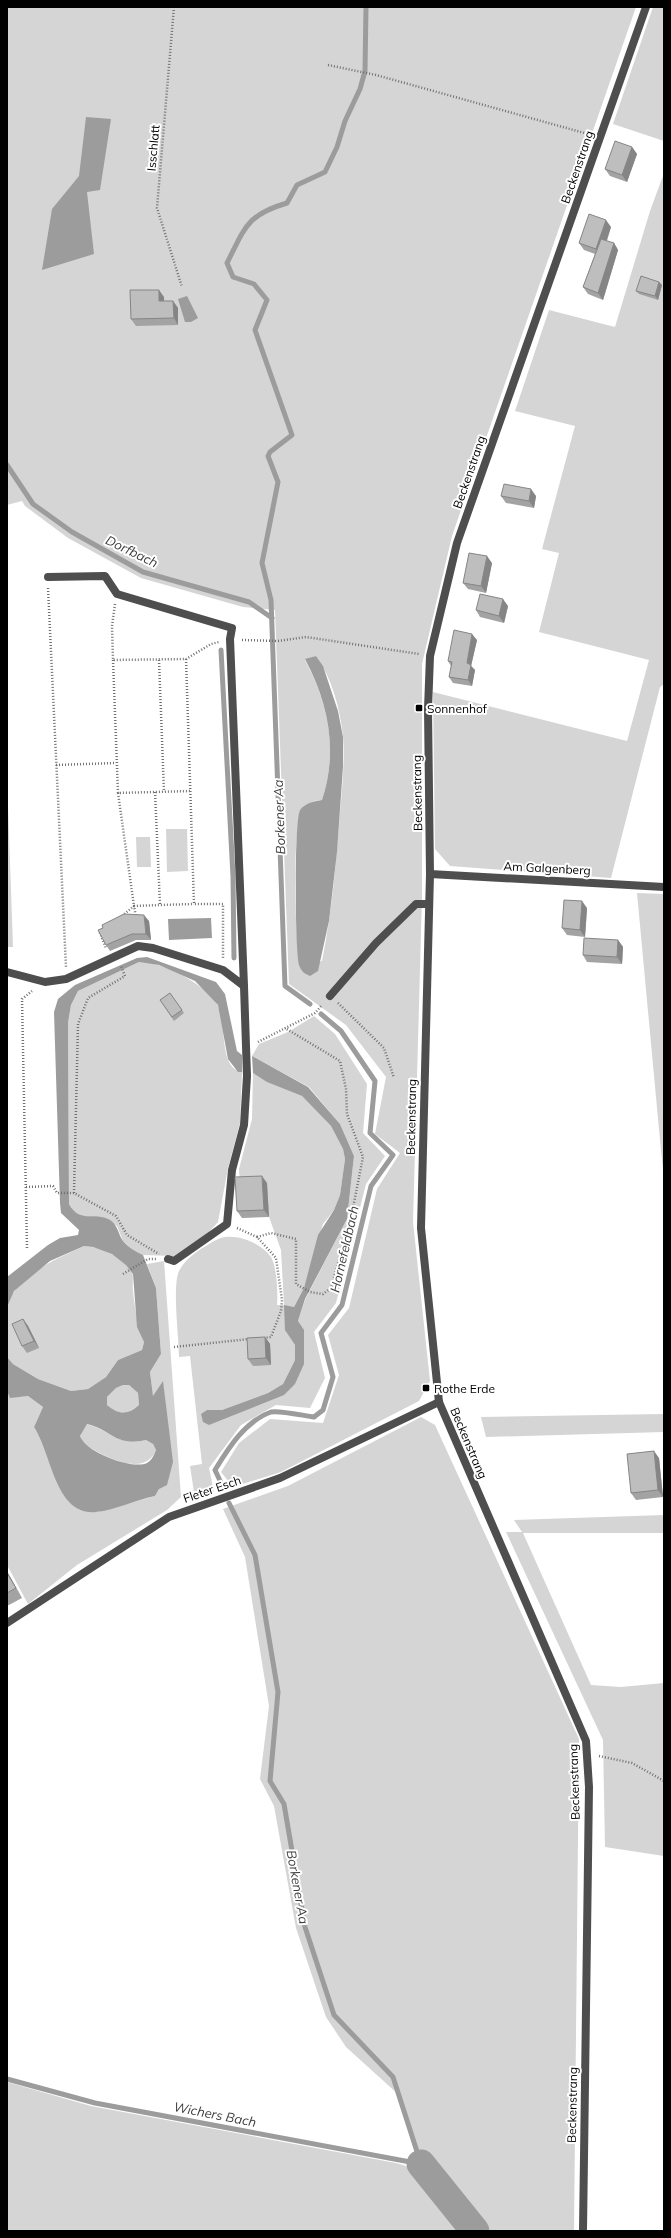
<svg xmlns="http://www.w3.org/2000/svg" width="671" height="2238" font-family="Mulish,sans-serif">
  <rect width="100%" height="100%" fill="#fff"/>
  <g fill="#d5d5d5" fill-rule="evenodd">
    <path d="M7 7H636L452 536 422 664V897L413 1222 430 1381 419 1401 281 1472 233 1487 221 1472 239 1443 270 1419 323 1423 339 1375 328 1335 349 1308 377 1189 400 1153 375 1134 386 1077 346 1025 289 984 275 610 243 607 141 578 68 538 25 506 22 501 7 505ZM316 656C332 678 340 709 343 736 345 762 342 788 340 813 336 862 332 913 322 961L299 965C295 915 292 860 300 810L314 801 322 800C338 752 329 704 305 660Z"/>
    <polygon points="653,7 664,7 664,141 613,124"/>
    <polygon points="664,173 664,684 660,687 611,878 450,866 435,849 433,692 627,741 649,660 539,632 559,553 542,549 575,426 515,411 549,310 615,327 650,211"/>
    <polygon points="7,777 13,947 7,947"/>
    <polygon points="166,829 187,829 188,871 167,872"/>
    <polygon points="136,837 150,837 151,867 137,867"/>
    <polygon points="637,893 664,894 664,1179 660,1140"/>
    <path d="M139 962C164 962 203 983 217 1004 228 1020 217 1068 242 1072L240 1123 228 1168 218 1222 208 1233 174 1256 143 1255 133 1251 123 1241 117 1226 100 1217 82 1216 74 1212 69 1204 68 1023 71 1005 78 991Z"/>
    <path d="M314 1016 335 1034 367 1084 363 1133 385 1156 366 1184 336 1303 314 1332 325 1378 310 1408 276 1405 241 1425 209 1468 214 1492 202 1496 194 1492 190 1466 202 1464 190 1356 179 1357C179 1337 172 1286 179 1271 185 1260 195 1252 206 1246 211 1243 218 1238 225 1237 241 1235 262 1244 271 1257 277 1267 278 1294 277 1305H284L281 1250 269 1217 267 1183 240 1184 239 1169 252 1119 253 1073 268 1082 302 1096 331 1126 343 1149 345 1159 340 1195 334 1210 323 1224 304 1288 294 1307 285 1306V1329L295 1345V1360L283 1384 268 1393 222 1410H207L202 1418 295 1384 298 1321 305 1300 347 1219 354 1156 340 1124 309 1087 252 1056 259 1044 288 1032Z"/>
    <path d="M84 1246C101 1247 124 1257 132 1272 134 1277 132 1285 133 1291 135 1309 137 1325 144 1342L142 1350 118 1360 106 1377 88 1389 71 1391 38 1379 13 1364 7 1357C7 1341 4 1322 7 1307 13 1276 59 1258 84 1246Z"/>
    <polygon points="164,1261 181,1497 167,1510 77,1565 28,1604 7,1565 7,1391 10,1397 28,1396 43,1407 34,1427 97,1512 155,1496 159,1489 163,1382 153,1397 150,1372 161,1354 156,1288 147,1264"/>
    <path d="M123 1385H129L138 1393 139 1405C127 1415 119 1415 107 1405V1397L116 1388Z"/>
    <polygon points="664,1414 664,1432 486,1437 481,1417"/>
    <polygon points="421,1417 435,1425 579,1739 574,2231 7,2231 7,2082 91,2106 396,2163 413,2168 423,2162 399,2095 346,2047 326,2017 296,1928 274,1806 260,1779 269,1706 245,1557 223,1509 288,1486"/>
    <path d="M86 1424C111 1430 116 1447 146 1440L153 1444 156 1450C144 1480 100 1454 82 1443L80 1436Z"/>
    <polygon points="664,1515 664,1533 523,1533 591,1685 621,1687 664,1683 664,1856 605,1847 603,1740 506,1532 522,1532 514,1520"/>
  </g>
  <g fill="#9c9c9c" fill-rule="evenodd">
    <polygon points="86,117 111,119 100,190 87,192 94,254 42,270 52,209 79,176"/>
    <polygon points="187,296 198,318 191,322 185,322 178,299"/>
    <path d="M316 656 323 666 338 711 343 737V767L337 852 329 921 318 971 310 976 304 973C302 971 300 968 299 965 295 950 294 822 300 810 305 803 315 801 322 800 338 752 329 704 305 659Z"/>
    <polygon points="211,918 212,938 169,940 168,919"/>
    <path d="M147 957 216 982 225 994 237 1051 242 1055V1072H238L228 1059 218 1005 195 981 159 965 139 962 78 991 71 1005 68 1023 69 1204C80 1224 94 1211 110 1220 118 1225 118 1234 123 1241 129 1248 136 1252 143 1255L156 1288 161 1354 150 1372 153 1396 163 1381 173 1462 167 1485 159 1489 155 1496C135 1500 116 1510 96 1512 55 1516 52 1454 34 1427L43 1407 28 1396 10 1398 7 1391V1357L13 1364 38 1379 71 1391 88 1389 106 1377 118 1360 142 1350 144 1342 137 1327 133 1274 126 1265 112 1254 93 1247 84 1246 50 1261 14 1291 7 1307V1277L48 1245 60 1238 78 1235 79 1230 61 1213 60 1203 54 1012 58 999 75 985 137 958ZM123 1385H129L138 1393 139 1405C128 1415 119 1415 107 1405V1397L116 1388ZM87 1424C112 1430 115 1447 146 1440L153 1444 156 1450C154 1455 152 1460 147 1463 132 1470 85 1452 80 1436Z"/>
    <polygon points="252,1056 308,1087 340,1124 354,1156 347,1219 305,1299 298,1321 304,1330 304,1364 295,1384 284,1395 209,1425 203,1422 201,1414 207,1410 222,1410 268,1393 283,1384 295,1360 295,1345 285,1330 284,1305 294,1307 304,1288 318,1235 334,1210 340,1195 345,1159 343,1149 331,1126 302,1096 267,1082 253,1073"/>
  </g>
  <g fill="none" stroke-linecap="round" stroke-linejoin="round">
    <g stroke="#9c9c9c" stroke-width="5">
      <polyline points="7,465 33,504 72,532 143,572 249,602 272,618"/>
      <polyline points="221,650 233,876 234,958"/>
      <path d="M310 1004 285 986 271 600 262 563 278 482 268 456 270 452 292 435 255 330 267 300 254 284 233 277 227 263C245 228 246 215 287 203L297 185 325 172 337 147 345 121 360 89 365 71 366 7"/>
      <path d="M223 1487 215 1470C228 1449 245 1421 271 1412 279 1410 305 1416 314 1417L323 1410 333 1377 321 1333 342 1305 371 1186 393 1155 370 1133 375 1081 341 1031 321 1014"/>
      <polyline points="7,2079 95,2103 421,2164 393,2077 334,2015 305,1927 284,1804 270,1781 278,1692 255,1555 229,1503"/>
    </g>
    <polyline stroke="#9c9c9c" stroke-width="29" points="421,2164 475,2231"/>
    <g stroke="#707070" stroke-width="2.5" stroke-dasharray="1 2" stroke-linecap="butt">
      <polyline points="174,7 157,208 182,287"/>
      <polyline points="328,65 376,75 588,134"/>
      <polyline points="48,588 66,967"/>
      <polyline points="115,604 112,626 113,660 186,659 211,644 219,642"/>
      <polyline points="242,640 278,641 306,637 419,654"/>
      <polyline points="186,659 194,904 223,904 223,959"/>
      <polyline points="113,660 118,793 191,791"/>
      <polyline points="159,660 164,792"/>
      <polyline points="56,765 116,763"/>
      <polyline points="155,792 160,905 194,904"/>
      <polyline points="118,793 134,906 160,905"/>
      <polyline points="122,916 134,906 136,917"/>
      <polyline points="103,931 100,933 106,948"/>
      <polyline points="338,1003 384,1048 394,1078"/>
      <polyline points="258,1042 315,1013 322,1005"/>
      <polyline points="26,1187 53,1186 57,1193 74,1193 116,1216 127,1235 159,1254"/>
      <polyline points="74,1193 78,1024 88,998 125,976 121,966"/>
      <polyline points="237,1228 257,1237 276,1258 282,1300 281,1311 271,1337 264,1338"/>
      <polyline points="257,1237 271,1233 296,1239 296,1284 310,1292 323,1294 331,1288 351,1218 363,1157 347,1114 346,1089 340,1061 285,1028"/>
      <polyline points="27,1248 22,999 32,991"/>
      <polyline points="123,1274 148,1259 157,1259"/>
      <polyline points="174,1347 249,1339"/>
      <polyline points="599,1756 632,1763 664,1781"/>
    </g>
    <g stroke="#4e4e4e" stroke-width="8">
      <polyline points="7,972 45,982 66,979 138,946 153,948 223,970 244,986 230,639 232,628 117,594 105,576 48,577"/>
      <polyline points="330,996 376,943 416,904 429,904"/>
      <polyline points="168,1259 174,1261 227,1224 232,1170 244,1125 247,1076 244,986"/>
    </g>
    <g stroke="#4e4e4e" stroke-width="8">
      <polyline points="430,874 664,887"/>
      <polyline points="7,1623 169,1517 280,1478 439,1402"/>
      <polyline points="583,2231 589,1787 586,1741 439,1402 421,1228 430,874 428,709 430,656 457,543 646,7"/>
    </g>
  </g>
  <g fill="#a3a3a3">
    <polygon points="632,147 637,154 627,182 610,176 605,169"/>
    <polygon points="611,227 607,241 614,243 618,250 603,300 588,294 583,287 595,254 584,250 579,243"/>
    <polygon points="659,282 662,285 658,300 639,294 636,291"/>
    <polygon points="164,297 164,301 173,301 178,308 178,325 136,326 131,319"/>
    <polygon points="501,496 536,496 534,508 506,503"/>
    <polygon points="492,563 486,593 468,589 463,583"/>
    <polygon points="508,606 504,623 480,617 476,610"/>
    <polygon points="477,640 471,666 475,670 472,686 453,683 449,677 451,666 448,661"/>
    <polygon points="587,908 585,937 567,935 562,928"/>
    <polygon points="149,921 151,940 136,940 110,951 106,945"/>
    <polygon points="618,940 623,947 622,964 587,962 583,955"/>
    <polygon points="170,993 184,1013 174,1021 160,1000"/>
    <polygon points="267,1183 269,1217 242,1218 237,1211"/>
    <polygon points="23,1319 28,1326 39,1348 27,1353 22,1346"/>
    <polygon points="265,1337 270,1344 271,1365 253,1366 248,1359"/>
    <polygon points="659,1458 663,1497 636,1500 631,1493"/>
    <polygon points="7,1572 22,1598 7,1606"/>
  </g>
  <g fill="#858585">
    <polygon points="632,147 637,154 627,182 622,175"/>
    <polygon points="606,220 611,227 601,256 596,249"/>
    <polygon points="614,243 618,250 603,300 598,293"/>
    <polygon points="659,282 662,285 658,300 655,296"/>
    <polygon points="159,290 164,297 164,308 159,301"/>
    <polygon points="173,301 178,308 178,325 174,318"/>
    <polygon points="531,489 536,496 534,508 529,501"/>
    <polygon points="487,556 492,563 486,593 481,586"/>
    <polygon points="503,599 508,606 504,623 499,616"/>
    <polygon points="472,634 477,640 471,666 475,670 472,686 468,680 467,663"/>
    <polygon points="582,901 587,908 585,937 580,930"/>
    <polygon points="144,915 149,921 151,940 146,934"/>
    <polygon points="618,940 623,947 622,964 617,957"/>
    <polygon points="262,1176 267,1183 269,1217 264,1210"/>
    <polygon points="23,1319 28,1326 39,1348 34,1341"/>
    <polygon points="265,1337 270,1344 271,1365 266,1358"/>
    <polygon points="654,1451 659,1458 663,1497 658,1490"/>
    <polygon points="7,1572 8,1573 22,1598 7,1573"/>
  </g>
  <g fill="#bebebe" stroke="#858585">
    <polygon points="615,141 632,147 622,175 605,169"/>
    <polygon points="589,214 606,220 596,249 579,243"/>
    <polygon points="601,239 614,243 598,293 583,287"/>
    <polygon points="641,276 659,282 655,296 636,291"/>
    <polygon points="130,290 159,290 159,301 173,301 174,318 131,319"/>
    <polygon points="504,484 531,489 529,501 501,496"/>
    <polygon points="469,553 487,556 481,586 463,583"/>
    <polygon points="480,594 503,599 499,616 476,610"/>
    <polygon points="454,630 472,634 467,663 471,665 468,680 449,677 452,662 448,661"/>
    <polygon points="564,900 582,901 580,930 562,928"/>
    <polygon points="124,914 144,915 146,934 132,934 106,945 98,930 103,928 102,925"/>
    <polygon points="584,938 618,940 617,957 583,955"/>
    <polygon points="170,993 182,1010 172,1017 160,1000"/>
    <polygon points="262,1176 264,1210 237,1211 235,1177"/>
    <polygon points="23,1319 34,1341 22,1346 12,1324"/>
    <polygon points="265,1337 266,1358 248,1359 247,1338"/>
    <polygon points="654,1451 658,1490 631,1493 627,1454"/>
    <polygon points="7,1573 16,1588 7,1593"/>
  </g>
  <g fill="#000" stroke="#fff" stroke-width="1.5">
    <rect x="415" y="704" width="8" height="8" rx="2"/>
    <rect x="422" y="1384" width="8" height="8" rx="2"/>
  </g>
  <g text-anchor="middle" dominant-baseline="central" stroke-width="4" stroke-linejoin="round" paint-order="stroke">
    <g font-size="12" fill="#000" stroke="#fff">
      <text transform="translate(153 148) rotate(-85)">Isschlatt</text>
      <text transform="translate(577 167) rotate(-71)">Beckenstrang</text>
      <text transform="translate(469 472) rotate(-71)">Beckenstrang</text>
      <text transform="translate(417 793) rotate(-91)">Beckenstrang</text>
      <text transform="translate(547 868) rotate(3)">Am Galgenberg</text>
      <text transform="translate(411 1117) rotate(-89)">Beckenstrang</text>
      <text transform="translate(469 1443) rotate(67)">Beckenstrang</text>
      <text transform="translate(212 1489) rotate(-19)">Fleter Esch</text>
      <text transform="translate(574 1782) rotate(-92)">Beckenstrang</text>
      <text transform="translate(572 2105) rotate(-89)">Beckenstrang</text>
    </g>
    <g font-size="12" fill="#000" stroke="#fff" text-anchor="start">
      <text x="427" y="708">Sonnenhof</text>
      <text x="434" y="1388">Rothe Erde</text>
    </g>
    <g font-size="13" font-style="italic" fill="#3d3d3d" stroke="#fff">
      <text transform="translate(132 551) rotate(26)">Dorfbach</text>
      <text transform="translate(279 817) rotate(-92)">Borkener Aa</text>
      <text transform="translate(344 1249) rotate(-77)">Hornefeldbach</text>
      <text transform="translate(298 1887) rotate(80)">Borkener Aa</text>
      <text transform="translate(215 2114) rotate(11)">Wichers Bach</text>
    </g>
  </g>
  <rect width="671" height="2238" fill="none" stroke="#000000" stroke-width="16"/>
</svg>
